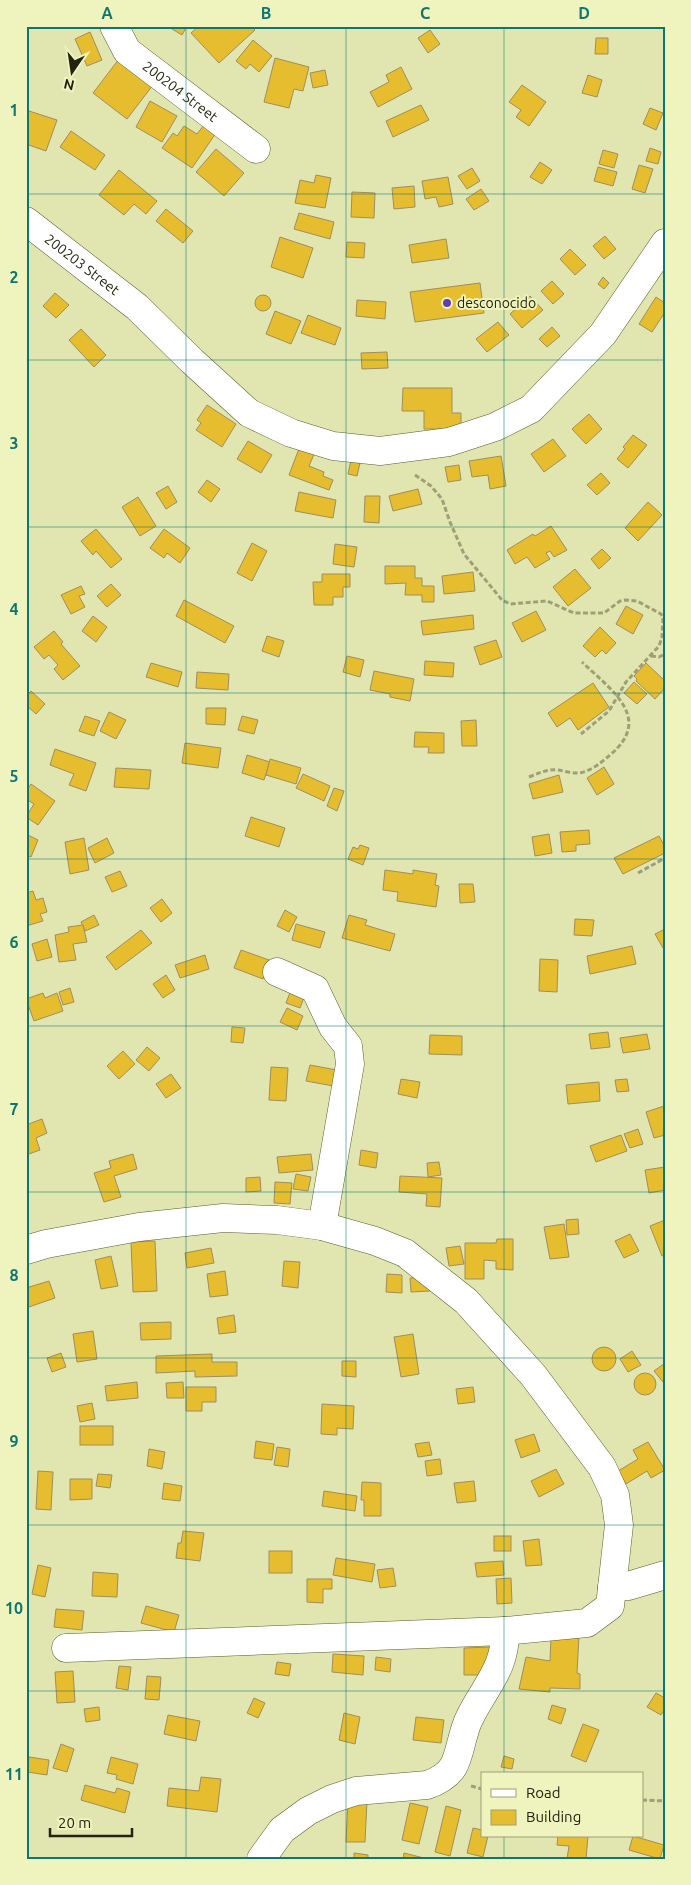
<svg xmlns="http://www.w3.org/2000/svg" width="691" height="1885" font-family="Ubuntu,sans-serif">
  <rect width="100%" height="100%" fill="#e1e6b1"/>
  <g fill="#e6bd2e" stroke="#9e8e5c">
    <polygon points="167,26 187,26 182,35"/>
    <polygon points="199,26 251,26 255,30 219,63 191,33"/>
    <polygon points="430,30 440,44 428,53 418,38"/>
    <polygon points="90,32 102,60 87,66 75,39"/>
    <polygon points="596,38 608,38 608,54 595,54"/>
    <polygon points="253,40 272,56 259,72 250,64 246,69 236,61"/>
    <polygon points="275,58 309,67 303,91 294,89 289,108 264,102"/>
    <polygon points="119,59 153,85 127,119 93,93"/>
    <polygon points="401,67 412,89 378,107 370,92 389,82 386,75"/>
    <polygon points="325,70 328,85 313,88 310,73"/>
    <polygon points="588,75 602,80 597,97 582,93"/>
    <polygon points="522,85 546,102 529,126 516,117 521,110 509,102"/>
    <polygon points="150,101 177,116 162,142 136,127"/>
    <polygon points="421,105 429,120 393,137 386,121"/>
    <polygon points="650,108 663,113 656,130 643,124"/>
    <polygon points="26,110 57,120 46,151 26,144"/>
    <polygon points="204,125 216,133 192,168 162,148 173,133 177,136 184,126 197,134"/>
    <polygon points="71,131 105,155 95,170 60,147"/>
    <polygon points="650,148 661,152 658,164 646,161"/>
    <polygon points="216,149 244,173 224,196 196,172"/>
    <polygon points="603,150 618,154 614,168 599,164"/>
    <polygon points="540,162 552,170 542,184 530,177"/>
    <polygon points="639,165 653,169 645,193 632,189"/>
    <polygon points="598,167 617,172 613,186 594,181"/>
    <polygon points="472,168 480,181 467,189 458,176"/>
    <polygon points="119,170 157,201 146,214 134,204 124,215 99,195"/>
    <polygon points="316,175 331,178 325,208 295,203 300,180 314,183"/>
    <polygon points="448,177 453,204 439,207 436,197 425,199 422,181"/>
    <polygon points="414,186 415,207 394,209 392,188"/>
    <polygon points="481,189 489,201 474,210 466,199"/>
    <polygon points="352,192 375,193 374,218 351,217"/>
    <polygon points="166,209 193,231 183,243 156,221"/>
    <polygon points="299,213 334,222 330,239 294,229"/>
    <polygon points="605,236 616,249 604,259 593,246"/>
    <polygon points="280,237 313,248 303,278 271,267"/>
    <polygon points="446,239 449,258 412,263 409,245"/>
    <polygon points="347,242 365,243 364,258 346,257"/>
    <polygon points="570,249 586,265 575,275 560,259"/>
    <polygon points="603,277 609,283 604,289 598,284"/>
    <polygon points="552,281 564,294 553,304 541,291"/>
    <polygon points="480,283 484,313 415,322 410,292"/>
    <polygon points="55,293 69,305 56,318 43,306"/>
    <circle cx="263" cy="303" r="8"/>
    <polygon points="530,296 543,310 522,328 510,314"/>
    <polygon points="656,297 665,303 665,312 652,332 639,324"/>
    <polygon points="357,300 386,302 385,319 356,316"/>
    <polygon points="275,311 301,321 291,344 266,334"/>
    <polygon points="308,315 341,328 335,345 301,333"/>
    <polygon points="498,322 509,335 487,352 476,339"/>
    <polygon points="552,327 560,336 547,347 539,339"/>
    <polygon points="81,329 106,355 94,367 69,340"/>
    <polygon points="387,352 388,368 362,369 361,353"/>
    <polygon points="403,388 452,388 452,413 461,413 461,429 424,429 424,411 402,411"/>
    <polygon points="207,405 236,424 222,447 196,430 201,423 197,420"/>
    <polygon points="589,414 602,429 586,444 572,429"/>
    <polygon points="633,435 647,445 628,468 617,459 625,449 623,447"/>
    <polygon points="553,439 566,456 544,472 531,454"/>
    <polygon points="248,441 272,455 261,473 237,459"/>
    <polygon points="300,446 315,452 309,466 324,472 323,476 333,480 329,490 289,475"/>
    <polygon points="501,456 506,486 490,489 488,475 472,477 469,461"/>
    <polygon points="351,460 360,463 357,476 348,474"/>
    <polygon points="459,465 461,480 448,482 445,467"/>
    <polygon points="601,473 610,483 597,495 587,485"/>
    <polygon points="207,480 220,489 211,502 198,492"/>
    <polygon points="168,486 177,502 166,509 156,493"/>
    <polygon points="418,489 422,504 393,511 389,496"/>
    <polygon points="299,492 336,500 333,518 295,511"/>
    <polygon points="365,496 380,496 379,523 364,522"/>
    <polygon points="138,497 156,526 140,536 122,507"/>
    <polygon points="648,502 662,515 638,541 625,528"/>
    <polygon points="551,526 567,550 554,557 550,551 546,553 550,559 535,568 527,557 515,564 507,550 533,534 535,536"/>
    <polygon points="96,529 122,559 111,568 96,551 93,555 81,541"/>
    <polygon points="164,529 190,548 180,563 167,553 164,558 150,548"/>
    <polygon points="252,543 267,551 252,581 237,573"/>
    <polygon points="335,544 357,547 354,567 333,564"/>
    <polygon points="602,549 611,558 599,569 591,559"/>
    <polygon points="385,566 415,566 415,578 422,578 422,586 434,586 434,602 422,602 422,595 405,595 406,583 385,584"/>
    <polygon points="575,569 591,588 568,606 553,587"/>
    <polygon points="473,572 475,591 444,594 442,576"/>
    <polygon points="322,574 350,574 350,587 343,587 343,597 333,597 333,605 314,605 313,582 322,582"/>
    <polygon points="111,584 121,595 107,607 97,596"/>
    <polygon points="81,586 85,594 79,596 85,607 71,614 61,595"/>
    <polygon points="184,600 234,626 225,643 176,616"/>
    <polygon points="626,606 643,615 633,634 616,624"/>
    <polygon points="536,611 546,630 522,642 512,623"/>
    <polygon points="473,615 474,629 423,635 421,621"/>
    <polygon points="93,616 107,627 96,642 82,631"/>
    <polygon points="600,627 616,643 606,654 602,650 595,657 583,646"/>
    <polygon points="54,631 63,642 61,644 80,666 63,680 54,669 58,665 49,655 44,659 34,647"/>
    <polygon points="267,636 284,641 279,657 262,651"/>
    <polygon points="496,640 502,657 480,665 474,647"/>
    <polygon points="347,656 364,660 360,677 343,672"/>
    <polygon points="425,661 454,663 453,677 424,675"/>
    <polygon points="151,663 182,672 178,687 146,677"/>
    <polygon points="646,663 665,681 665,688 655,699 636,681 637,679 634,676"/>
    <polygon points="374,671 414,679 410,701 390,697 390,694 370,690"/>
    <polygon points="197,672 229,674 228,690 196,688"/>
    <polygon points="634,682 647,694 637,704 624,693"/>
    <polygon points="593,683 609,707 578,730 570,718 557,727 548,713"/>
    <polygon points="31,691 45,704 36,714 26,705 26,696"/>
    <polygon points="206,708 226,708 225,725 206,724"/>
    <polygon points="109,712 126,720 116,739 100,731"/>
    <polygon points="85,716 100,721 94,736 79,731"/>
    <polygon points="242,716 258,720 254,734 238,730"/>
    <polygon points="476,720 477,746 462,746 461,721"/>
    <polygon points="415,732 444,733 444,753 428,753 429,747 414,747"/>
    <polygon points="185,743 221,748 218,768 182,763"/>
    <polygon points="55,749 96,763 86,791 69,785 74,774 50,765"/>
    <polygon points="247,755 270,762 264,780 242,773"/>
    <polygon points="270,759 301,768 296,784 266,775"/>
    <polygon points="604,767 614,784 597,795 587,778"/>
    <polygon points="116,768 151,770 149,789 114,787"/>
    <polygon points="303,774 330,786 324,801 296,788"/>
    <polygon points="559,775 563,792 533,799 529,784"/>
    <polygon points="31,784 55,801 38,825 26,817 34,804 26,799 26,791"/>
    <polygon points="334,788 344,791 337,811 327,806"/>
    <polygon points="251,817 285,828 279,847 245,836"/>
    <polygon points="589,830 590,844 576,845 576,851 562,852 560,832"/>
    <polygon points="26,834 38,840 31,857 26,855"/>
    <polygon points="549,834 552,853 535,856 532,837"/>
    <polygon points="659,836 665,847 665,853 623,874 614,858"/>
    <polygon points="84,838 89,870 70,874 65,842"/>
    <polygon points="107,838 114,853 95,863 88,848"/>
    <polygon points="360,845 369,848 363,865 348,859 353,847 358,849"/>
    <polygon points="385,870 413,874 413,870 437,874 435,885 439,886 436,907 397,901 398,892 383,890"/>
    <polygon points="120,871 127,886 112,892 105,877"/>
    <polygon points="459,884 473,884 475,902 460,903"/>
    <polygon points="33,891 36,900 43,898 47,912 40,914 43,921 26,926 26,893"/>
    <polygon points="162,899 172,913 161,922 150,908"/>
    <polygon points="285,910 297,917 289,932 277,926"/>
    <polygon points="94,915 99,925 85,931 81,922"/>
    <polygon points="349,915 367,920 365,925 395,934 390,951 342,938"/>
    <polygon points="575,919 594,920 592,936 574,935"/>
    <polygon points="296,924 325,932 320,948 292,940"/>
    <polygon points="83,925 87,942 73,944 76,960 59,962 55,935 69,932 68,927"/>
    <polygon points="665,929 665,947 663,948 655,934"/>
    <polygon points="141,930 152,943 116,970 106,957"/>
    <polygon points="47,939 52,957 37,961 32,944"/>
    <polygon points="632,946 636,964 590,974 587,956"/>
    <polygon points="241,950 269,960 263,979 234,968"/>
    <polygon points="205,955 209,969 180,978 175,965"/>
    <polygon points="540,959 558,960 557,992 539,991"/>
    <polygon points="166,975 175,990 163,998 153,984"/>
    <polygon points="70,988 74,1002 63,1005 59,992"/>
    <polygon points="291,990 305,995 300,1008 286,1003"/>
    <polygon points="43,993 45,998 57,993 63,1011 34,1021 26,999"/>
    <polygon points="287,1008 303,1016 297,1030 280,1022"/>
    <polygon points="232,1027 245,1028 243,1043 231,1042"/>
    <polygon points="608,1032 610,1047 591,1049 589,1034"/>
    <polygon points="647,1034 650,1049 623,1053 620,1038"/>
    <polygon points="430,1035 462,1036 462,1055 429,1054"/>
    <polygon points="147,1047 160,1058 149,1071 136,1060"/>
    <polygon points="123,1051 135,1064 119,1079 107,1066"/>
    <polygon points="310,1065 342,1071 339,1087 306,1081"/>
    <polygon points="271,1067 288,1068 286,1101 269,1100"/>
    <polygon points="171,1074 181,1088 166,1098 156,1084"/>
    <polygon points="401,1079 420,1082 417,1098 398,1094"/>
    <polygon points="627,1079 629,1091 617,1092 615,1080"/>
    <polygon points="599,1082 600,1101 568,1104 566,1085"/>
    <polygon points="664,1106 665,1135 654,1138 646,1112"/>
    <polygon points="42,1119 47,1133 36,1138 40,1150 26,1155 26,1125"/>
    <polygon points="638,1129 643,1144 630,1148 624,1134"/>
    <polygon points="621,1135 627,1151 596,1162 590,1146"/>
    <polygon points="361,1150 378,1153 376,1168 359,1165"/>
    <polygon points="133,1154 137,1169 114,1176 121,1197 104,1202 94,1173 111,1168 109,1161"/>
    <polygon points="311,1154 313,1170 279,1173 277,1157"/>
    <polygon points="439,1162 441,1175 428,1177 427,1163"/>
    <polygon points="665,1167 665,1190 649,1193 645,1170"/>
    <polygon points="296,1174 311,1177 308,1191 293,1189"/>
    <polygon points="400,1176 442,1178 440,1207 426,1206 427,1194 399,1192"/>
    <polygon points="260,1177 261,1191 246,1192 246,1178"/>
    <polygon points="275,1182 292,1183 290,1204 274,1203"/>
    <polygon points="578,1219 579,1234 567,1235 566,1220"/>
    <polygon points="665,1220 665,1255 662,1256 650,1226"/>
    <polygon points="564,1224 569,1257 550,1259 544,1227"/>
    <polygon points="630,1234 639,1251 624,1258 615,1241"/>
    <polygon points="497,1239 513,1239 513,1270 496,1269 496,1261 484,1260 484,1279 465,1279 465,1243 496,1243"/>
    <polygon points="155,1241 157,1291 133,1292 131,1242"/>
    <polygon points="460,1246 464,1264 449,1266 446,1248"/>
    <polygon points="211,1248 214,1263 187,1268 185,1253"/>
    <polygon points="111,1256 118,1286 101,1289 95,1260"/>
    <polygon points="284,1261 300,1262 298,1288 282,1286"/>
    <polygon points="225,1271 228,1295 210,1297 207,1274"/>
    <polygon points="387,1274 402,1275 402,1293 386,1292"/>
    <polygon points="430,1277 430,1291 411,1292 410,1278"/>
    <polygon points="49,1281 55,1298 26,1308 26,1288"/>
    <polygon points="234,1315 236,1332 219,1334 217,1318"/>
    <polygon points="171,1322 171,1339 141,1340 140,1323"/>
    <polygon points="93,1331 97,1359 77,1362 73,1334"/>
    <polygon points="413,1334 419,1374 401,1377 394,1337"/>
    <circle cx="604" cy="1359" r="12"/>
    <polygon points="632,1351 641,1365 628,1372 620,1359"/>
    <polygon points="61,1353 66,1367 52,1372 47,1358"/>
    <polygon points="212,1354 212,1362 237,1362 237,1376 195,1377 195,1371 156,1373 156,1356"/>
    <polygon points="342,1361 356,1361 356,1377 342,1376"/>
    <polygon points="665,1363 665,1381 663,1382 654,1371"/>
    <circle cx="645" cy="1384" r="11"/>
    <polygon points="137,1382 138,1398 107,1401 105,1386"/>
    <polygon points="183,1382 184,1398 167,1398 166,1383"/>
    <polygon points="186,1387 216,1387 216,1402 202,1402 202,1411 186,1411"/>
    <polygon points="473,1387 475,1402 458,1404 456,1389"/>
    <polygon points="92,1403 95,1419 80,1422 77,1406"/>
    <polygon points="322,1404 354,1406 353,1429 337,1428 337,1435 321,1434"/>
    <rect x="80" y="1426" width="33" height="19"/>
    <polygon points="534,1434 540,1451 521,1458 515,1440"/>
    <polygon points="256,1441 274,1444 272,1460 254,1458"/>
    <polygon points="429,1442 432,1455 418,1457 415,1444"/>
    <polygon points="648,1442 665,1470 651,1478 647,1471 626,1484 618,1471 638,1459 633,1450"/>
    <polygon points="277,1447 290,1449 288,1467 274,1465"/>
    <polygon points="149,1449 165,1452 162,1469 147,1466"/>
    <polygon points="440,1459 442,1474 427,1476 425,1461"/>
    <polygon points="556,1469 564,1484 539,1497 531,1481"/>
    <polygon points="38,1471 53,1472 51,1510 36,1509"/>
    <polygon points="98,1474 112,1475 110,1488 96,1486"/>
    <polygon points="70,1479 92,1479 92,1499 70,1500"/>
    <polygon points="474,1481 476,1501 457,1503 454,1483"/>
    <polygon points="362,1482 381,1483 381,1516 364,1516 364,1500 361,1500"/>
    <polygon points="164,1483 182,1486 180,1501 162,1499"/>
    <polygon points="324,1491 357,1496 355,1511 322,1506"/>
    <polygon points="183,1531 204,1533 200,1561 176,1558 178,1543 181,1543"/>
    <rect x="494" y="1536" width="17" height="15"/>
    <polygon points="539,1539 542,1565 526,1566 523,1541"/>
    <rect x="269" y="1551" width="23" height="22"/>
    <polygon points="336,1558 375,1564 372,1582 333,1575"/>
    <polygon points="503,1561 504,1575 477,1577 475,1563"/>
    <polygon points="38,1565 51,1568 45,1597 32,1594"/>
    <polygon points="393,1568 396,1586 380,1588 377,1570"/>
    <polygon points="93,1572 118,1574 117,1597 92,1596"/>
    <polygon points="511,1578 512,1603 497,1604 496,1579"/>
    <polygon points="307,1579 332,1579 332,1589 323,1589 323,1603 307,1602"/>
    <polygon points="146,1606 179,1615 174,1632 141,1623"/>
    <polygon points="56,1609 84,1611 82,1630 54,1627"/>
    <polygon points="551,1636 579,1636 577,1673 580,1674 580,1689 550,1688 550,1692 519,1689 526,1657 550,1661"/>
    <polygon points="490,1647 491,1675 464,1675 464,1648"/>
    <polygon points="333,1654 364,1656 363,1675 332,1672"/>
    <polygon points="376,1657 391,1659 390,1672 375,1670"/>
    <polygon points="277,1662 291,1664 289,1676 275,1674"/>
    <polygon points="119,1666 131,1667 128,1690 116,1688"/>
    <polygon points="73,1671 75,1702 57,1703 55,1672"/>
    <polygon points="147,1676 161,1677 159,1700 145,1699"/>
    <polygon points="656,1693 665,1698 665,1708 661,1715 647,1707"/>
    <polygon points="254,1698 265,1703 258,1718 247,1713"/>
    <polygon points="552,1705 566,1709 561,1724 548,1719"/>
    <polygon points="99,1707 100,1720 86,1722 84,1709"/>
    <polygon points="344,1713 360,1717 355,1744 339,1740"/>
    <polygon points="168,1715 200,1721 196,1741 164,1734"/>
    <polygon points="416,1717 444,1720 441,1743 413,1740"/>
    <polygon points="583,1724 599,1730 586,1762 571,1756"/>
    <polygon points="61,1744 74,1749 67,1772 53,1768"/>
    <polygon points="504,1756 514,1759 512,1769 501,1767"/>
    <polygon points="29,1757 49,1760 47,1775 27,1772"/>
    <polygon points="111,1757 138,1764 133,1784 116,1779 117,1775 107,1773"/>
    <polygon points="201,1777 221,1779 217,1812 167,1806 169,1788 199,1791"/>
    <polygon points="85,1785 115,1793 117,1788 130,1792 125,1813 81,1800"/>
    <polygon points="348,1800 367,1801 365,1842 346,1842"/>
    <polygon points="410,1803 428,1807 419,1844 402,1840"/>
    <polygon points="446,1806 461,1810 450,1856 435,1852"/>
    <polygon points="473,1828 482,1830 482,1836 488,1836 483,1857 467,1853"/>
    <polygon points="558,1836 588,1836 586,1859 567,1859 569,1846 557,1845"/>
    <polygon points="633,1836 664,1845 660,1859 629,1850"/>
    <polygon points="354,1853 368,1855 368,1859 354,1859"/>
    <polygon points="404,1853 424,1858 424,1859 403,1859"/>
  </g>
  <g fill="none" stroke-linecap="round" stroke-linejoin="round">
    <defs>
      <g id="street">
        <path id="s1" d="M114 26 127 51 256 149"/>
        <path id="s2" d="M26 221 137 307 192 361 249 413 291 433 333 446 380 451 449 442 495 427 531 409 603 334 665 243"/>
        <polyline points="277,972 315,989 333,1027 348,1046 350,1064 322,1226"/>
        <path d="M26 1250 46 1244 139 1227 223 1218 277 1220 322 1226 375 1241 405 1253 466 1301 533 1375 602 1467 615 1495 619 1525 610 1606 587 1623 505 1631C506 1669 484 1687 469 1719 462 1733 460 1756 453 1767 447 1776 436 1782 427 1785L356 1791 332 1799 308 1811 282 1830 261 1859"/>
        <polyline points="612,1587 628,1586 665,1575"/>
        <polyline points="66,1648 505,1631"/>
      </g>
    </defs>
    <use href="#street" stroke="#595c2c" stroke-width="29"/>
    <g stroke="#9da077" stroke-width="3" stroke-dasharray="5 2.5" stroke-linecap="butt">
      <polyline points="415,475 431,486 442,499 450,522 464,554 502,600 510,604 547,601 574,613 604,613 620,601 626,600 637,601 661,614 663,618 662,637 659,646 626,682 609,711 581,734"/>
      <polyline points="651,656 659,657 665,654"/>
      <path d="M529 777C539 773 547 769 558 770 564 771 571 773 577 773 589 773 602 762 610 755 654 718 611 690 582 662"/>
      <polyline points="638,873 665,858"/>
      <polyline points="471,1786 482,1789"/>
      <polyline points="642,1800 665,1801"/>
    </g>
    <use href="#street" stroke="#fff" stroke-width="28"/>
  </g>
  <path fill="none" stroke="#0f766e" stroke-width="1" stroke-opacity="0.55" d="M186 26V1859M346 26V1859M504 26V1774M26 194H665M26 360H665M26 527H665M26 693H665M26 859H665M26 1026H665M26 1192H665M26 1358H665M26 1525H665M26 1691H665M504 1836V1859"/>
  <circle fill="#613db5" stroke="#eff3bd" stroke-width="2" cx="447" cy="303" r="5"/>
  <g text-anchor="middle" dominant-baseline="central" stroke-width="4" stroke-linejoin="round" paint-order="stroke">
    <g font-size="14" fill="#23240f" stroke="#eff3bd">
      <text stroke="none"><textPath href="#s1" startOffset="95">200204 Street</textPath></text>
      <text stroke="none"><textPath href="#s2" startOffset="71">200203 Street</textPath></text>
    </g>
    <g font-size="14" fill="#23240f" stroke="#eff3bd" text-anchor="start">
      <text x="457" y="303">desconocido</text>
    </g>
  </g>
  <rect width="691" height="1885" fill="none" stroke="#eff3bd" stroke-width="55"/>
  <rect x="481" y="1772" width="162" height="65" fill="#eff3bd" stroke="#9da077"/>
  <rect x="491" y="1789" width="25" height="8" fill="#ffffff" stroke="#9da077"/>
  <text x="526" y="1798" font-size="15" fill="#23240f">Road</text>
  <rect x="491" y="1810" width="25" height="15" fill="#e6bd2e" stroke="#9da077"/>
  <text x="526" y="1822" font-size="15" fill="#23240f">Building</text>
  <g transform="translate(72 72) rotate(193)" stroke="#eff3bd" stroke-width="4" paint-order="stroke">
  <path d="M0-4L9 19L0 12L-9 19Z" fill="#23240f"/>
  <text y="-8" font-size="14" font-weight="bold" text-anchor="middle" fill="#23240f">N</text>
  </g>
  <path d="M50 1828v8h82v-8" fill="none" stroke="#23240f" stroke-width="2.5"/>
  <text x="58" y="1828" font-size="15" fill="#23240f" stroke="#eff3bd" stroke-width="4" paint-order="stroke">20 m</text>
  <rect x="28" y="28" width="636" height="1830" fill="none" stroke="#0f766e" stroke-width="2"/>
  <g font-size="16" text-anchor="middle" font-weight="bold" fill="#0f766e">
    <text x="107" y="19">A</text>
    <text x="266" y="19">B</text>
    <text x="425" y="19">C</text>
    <text x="584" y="19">D</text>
    <text x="14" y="116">1</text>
    <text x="14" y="283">2</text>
    <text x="14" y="449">3</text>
    <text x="14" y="615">4</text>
    <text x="14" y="782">5</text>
    <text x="14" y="948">6</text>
    <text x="14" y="1115">7</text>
    <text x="14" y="1281">8</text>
    <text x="14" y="1447">9</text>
    <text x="14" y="1614">10</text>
    <text x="14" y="1780">11</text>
  </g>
</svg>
